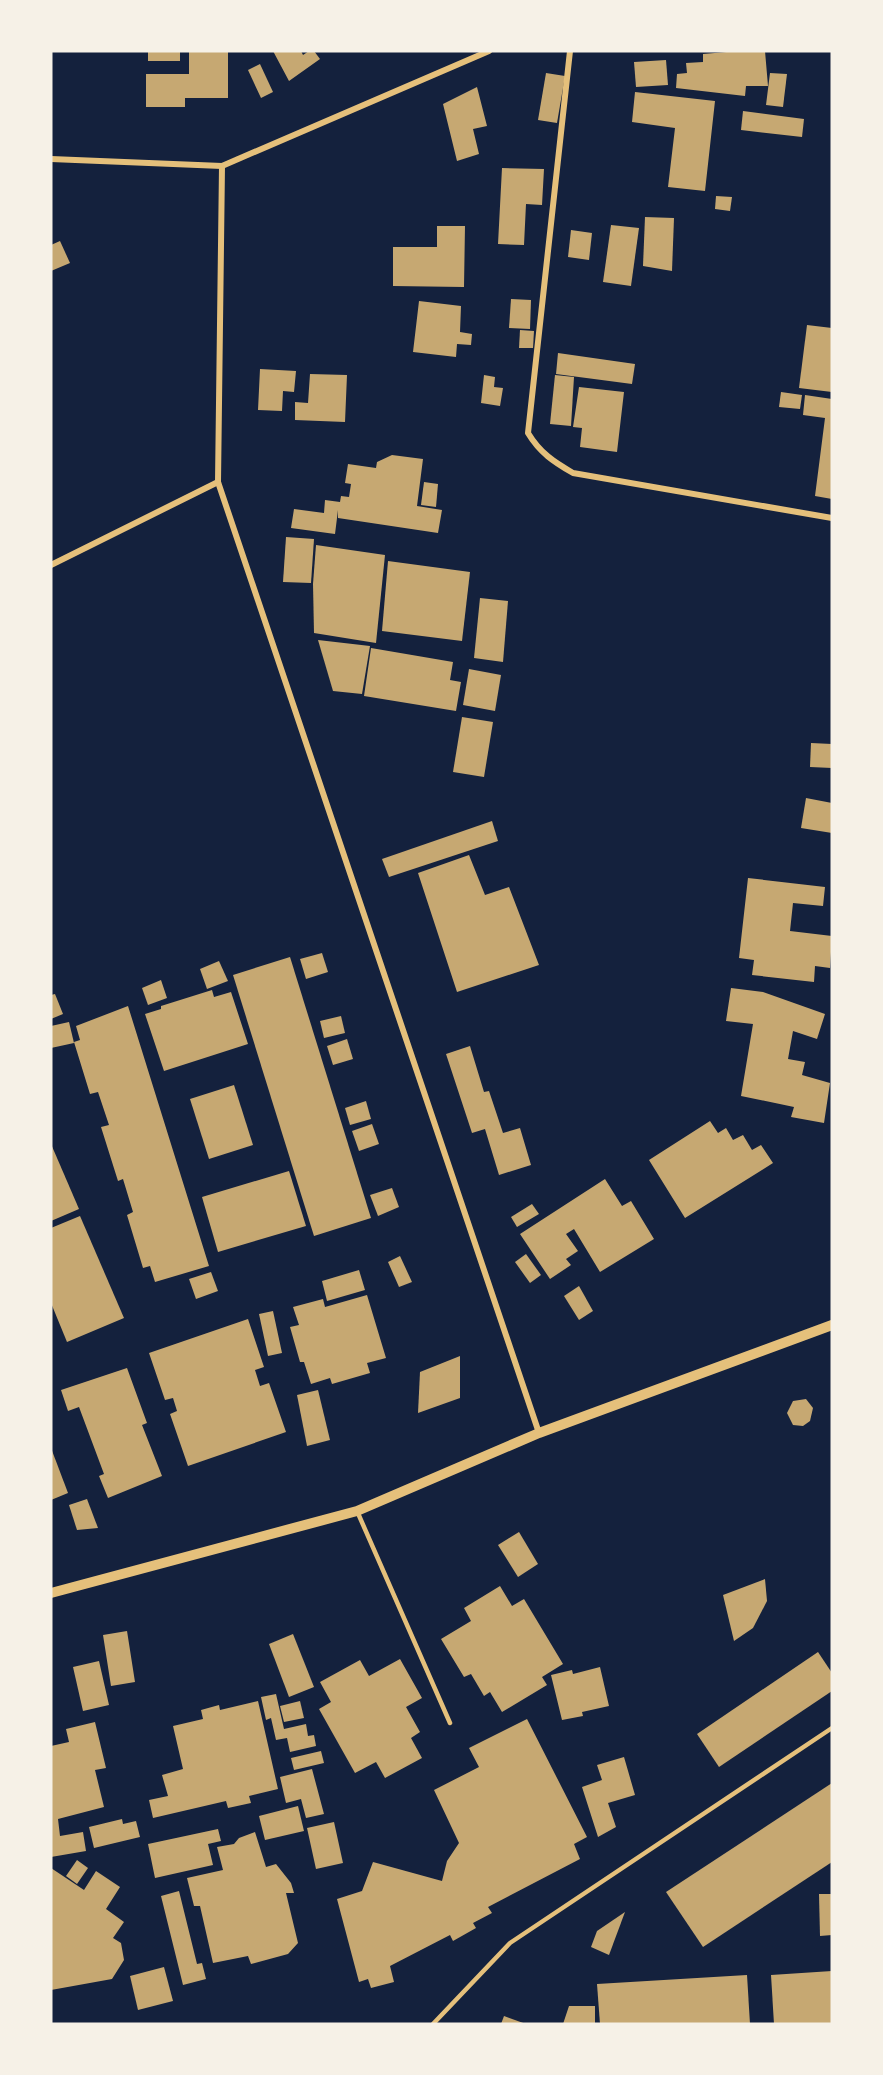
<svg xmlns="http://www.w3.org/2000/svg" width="883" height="2075" font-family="'Roboto Serif',serif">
  <rect width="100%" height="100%" fill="#14213d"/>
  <g fill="#c6a872">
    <rect x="148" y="51" width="32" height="10"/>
    <polygon points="189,51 228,51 228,98 185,98 185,107 146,107 146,74 189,74"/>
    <polygon points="273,51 301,51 303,55 309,51 314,51 320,59 289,81"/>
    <polygon points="738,51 765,51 768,86 746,86 745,96 676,88 677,74 687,73 686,63 703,62 703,54"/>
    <polygon points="666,60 668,85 636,87 634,62"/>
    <polygon points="260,64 273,92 261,98 248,70"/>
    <polygon points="546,73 565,76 557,123 538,120"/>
    <polygon points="770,73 787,74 783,107 766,105"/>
    <polygon points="477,87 487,126 473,129 479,154 457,161 443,104"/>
    <polygon points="635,92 715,101 705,191 668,187 675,128 632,122"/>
    <polygon points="743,111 804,119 802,137 741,130"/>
    <polygon points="502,168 544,169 542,205 526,204 524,245 498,244"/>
    <polygon points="716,196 732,197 730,211 715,209"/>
    <polygon points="645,217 674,218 672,271 643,266"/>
    <polygon points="611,225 639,228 631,286 603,282"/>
    <polygon points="437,226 465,226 464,287 393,286 393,247 437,247"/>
    <polygon points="571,230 592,233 589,260 568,257"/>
    <polygon points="60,241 70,263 51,271 51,245"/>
    <polygon points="511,299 531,300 530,329 509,328"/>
    <polygon points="419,301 461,306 460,332 472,334 471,345 457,344 456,357 413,352"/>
    <polygon points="807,325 832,328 832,392 799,388"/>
    <polygon points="520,330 534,331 533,348 519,348"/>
    <polygon points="558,353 635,364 632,384 556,374"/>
    <polygon points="260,369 296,371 294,392 283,391 282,411 258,410"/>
    <polygon points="310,374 347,375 345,422 295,420 295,402 308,403"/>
    <polygon points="484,375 495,377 494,387 503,388 500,406 481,403"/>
    <polygon points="555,375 574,377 571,426 550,424"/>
    <polygon points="579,387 624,392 617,452 580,447 582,428 573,427"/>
    <polygon points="781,392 802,395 800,409 779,407"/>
    <polygon points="805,395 832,399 832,499 815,496 825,418 803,415"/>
    <polygon points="392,455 423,459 417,506 442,510 438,533 338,518 338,510 335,534 291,528 294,509 324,513 325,500 340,502 341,496 349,497 351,484 345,483 348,464 376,468 377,462"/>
    <polygon points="424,482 438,484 436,507 421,505"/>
    <polygon points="286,537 314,539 311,583 283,582"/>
    <polygon points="316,545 385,555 376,643 314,633 313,584"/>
    <polygon points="388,561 470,572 462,641 382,631"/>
    <polygon points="480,598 508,601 503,662 474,658"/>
    <polygon points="318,640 370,646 362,694 333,691"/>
    <polygon points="371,648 453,662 450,680 461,682 456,711 364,696"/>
    <polygon points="469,669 501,675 495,711 463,705"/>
    <polygon points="462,717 493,722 484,777 453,772"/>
    <polygon points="811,743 832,744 832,768 810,767"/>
    <polygon points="806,798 832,803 832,833 801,828"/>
    <polygon points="492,821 498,841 389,877 382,859"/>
    <polygon points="469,855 485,895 509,887 539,965 457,992 418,873"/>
    <polygon points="748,878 825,887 823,906 793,903 790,931 832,936 830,968 815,966 814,982 752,975 754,960 739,958"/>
    <polygon points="322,953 328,972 306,979 300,959"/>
    <polygon points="290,957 371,1218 314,1236 233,975"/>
    <polygon points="219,961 228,981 207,989 200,969"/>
    <polygon points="161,980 167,998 148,1005 142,988"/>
    <polygon points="731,988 763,992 825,1014 817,1039 793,1031 788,1059 805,1062 802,1075 830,1083 824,1123 791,1117 794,1107 741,1096 753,1024 726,1021"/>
    <polygon points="212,990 214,997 231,992 248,1044 164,1071 145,1014 161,1009 161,1006"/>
    <polygon points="55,994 63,1014 51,1019 51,995"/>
    <polygon points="128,1006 209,1266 155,1282 150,1266 143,1268 127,1215 133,1212 123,1179 118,1181 101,1127 109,1125 98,1092 90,1094 74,1042 80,1040 76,1026"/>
    <polygon points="341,1016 345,1033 324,1038 320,1021"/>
    <polygon points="69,1022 74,1043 51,1048 51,1026"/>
    <polygon points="347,1039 353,1059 333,1065 327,1046"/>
    <polygon points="470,1046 484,1092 489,1091 503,1133 520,1128 531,1165 499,1175 485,1129 472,1133 446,1054"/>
    <polygon points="234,1085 253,1145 209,1159 190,1099"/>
    <polygon points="366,1101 371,1119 350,1125 345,1108"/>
    <polygon points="710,1121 718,1133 726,1128 733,1140 743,1135 752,1150 761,1145 773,1163 685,1218 649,1160"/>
    <polygon points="372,1124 379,1144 359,1151 352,1131"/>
    <polygon points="51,1144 79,1209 51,1221"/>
    <polygon points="289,1171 306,1226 218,1252 202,1197"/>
    <polygon points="605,1179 622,1206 631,1201 654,1239 600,1272 574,1229 566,1234 578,1251 566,1259 571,1265 550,1279 520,1234"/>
    <polygon points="392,1188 399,1207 378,1216 370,1195"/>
    <polygon points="532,1204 539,1214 517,1227 511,1217"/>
    <polygon points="80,1216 124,1318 67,1342 51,1303 51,1228"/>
    <polygon points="526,1254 541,1275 530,1283 515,1262"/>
    <polygon points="400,1256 412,1282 399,1287 388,1262"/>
    <polygon points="359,1270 365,1290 327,1301 322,1281"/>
    <polygon points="211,1272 218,1291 196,1299 189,1279"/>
    <polygon points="579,1286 593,1311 579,1320 564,1296"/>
    <polygon points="367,1295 386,1358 367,1363 370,1373 332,1384 330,1378 311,1384 304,1362 300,1362 290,1327 299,1325 293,1307 323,1299 325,1307"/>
    <polygon points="273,1311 282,1353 268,1356 259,1314"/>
    <polygon points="248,1319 264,1367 255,1370 260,1386 269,1383 286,1432 188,1466 170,1414 177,1411 173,1398 165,1400 149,1353"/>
    <polygon points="460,1356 460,1398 418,1413 420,1372"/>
    <polygon points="127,1368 147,1423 142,1425 162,1476 108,1498 99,1476 104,1474 79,1407 68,1411 61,1390"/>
    <polygon points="318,1390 330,1440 307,1446 297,1395"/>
    <polygon points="806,1399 813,1408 810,1421 803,1426 793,1425 787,1413 793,1401"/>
    <polygon points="51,1448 68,1493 51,1500"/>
    <polygon points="87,1499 98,1528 77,1530 69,1505"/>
    <polygon points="519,1532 538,1564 518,1577 498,1545"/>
    <polygon points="765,1579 767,1601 753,1628 734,1641 723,1595"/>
    <polygon points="500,1586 512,1606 524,1599 563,1664 542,1677 547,1685 502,1712 490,1692 484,1696 471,1674 464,1677 441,1639 471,1621 464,1608"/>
    <polygon points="127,1631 135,1682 111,1686 103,1635"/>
    <polygon points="293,1634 314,1687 289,1697 269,1644"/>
    <polygon points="818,1652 832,1673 832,1691 719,1767 697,1734"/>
    <polygon points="400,1659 422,1698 406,1707 420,1732 411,1738 422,1758 385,1778 376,1762 355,1773 319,1709 331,1702 320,1682 360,1660 369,1676"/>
    <polygon points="99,1661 109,1705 83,1711 73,1667"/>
    <polygon points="600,1667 609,1706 582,1712 583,1716 562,1720 551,1675 572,1670 573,1674"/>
    <polygon points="276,1694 284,1729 306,1724 308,1736 314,1735 316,1746 290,1752 287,1738 276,1740 271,1718 266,1720 261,1697"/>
    <polygon points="258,1701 278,1789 249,1796 251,1803 228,1808 226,1801 153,1818 149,1800 168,1796 162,1775 183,1769 173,1726 203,1719 201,1710 219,1705 220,1710"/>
    <polygon points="300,1701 304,1718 284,1722 280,1706"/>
    <polygon points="527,1719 587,1837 574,1844 580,1859 488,1907 492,1913 473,1923 476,1928 453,1941 450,1935 390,1966 394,1982 371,1988 368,1979 359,1982 337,1899 362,1891 373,1862 442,1881 447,1861 459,1843 434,1790 479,1767 469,1748"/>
    <polygon points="95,1722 106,1768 95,1770 104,1807 58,1819 60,1836 83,1832 86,1851 51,1857 51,1746 69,1742 66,1729"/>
    <polygon points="321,1751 324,1763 294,1770 291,1758"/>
    <polygon points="624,1757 635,1795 608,1803 616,1827 598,1837 582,1787 602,1780 597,1765"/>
    <polygon points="312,1769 324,1814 306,1818 301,1799 286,1803 280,1777"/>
    <polygon points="832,1783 832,1862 703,1947 666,1892"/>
    <polygon points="298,1806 304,1831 265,1840 259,1816"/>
    <polygon points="122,1819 123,1824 136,1821 140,1837 94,1848 89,1827"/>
    <polygon points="334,1822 343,1863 316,1869 307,1828"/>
    <polygon points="218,1829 221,1841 208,1844 213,1865 155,1878 148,1844"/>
    <polygon points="255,1832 266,1867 276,1864 291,1883 294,1893 286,1893 298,1943 288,1954 251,1964 248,1956 213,1963 200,1906 194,1906 187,1878 223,1870 217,1847 234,1844 239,1838"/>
    <polygon points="77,1860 88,1868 77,1884 66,1876"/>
    <polygon points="51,1868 84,1890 96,1871 120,1887 106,1909 124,1922 113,1938 121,1943 124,1960 112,1979 51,1990"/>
    <polygon points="179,1891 197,1964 202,1963 206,1979 183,1985 161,1896"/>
    <polygon points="819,1894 832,1894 832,1935 820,1936"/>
    <polygon points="625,1912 609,1955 591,1947 597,1931"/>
    <polygon points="164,1967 173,2001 138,2010 130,1976"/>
    <polygon points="832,1971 832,2024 774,2024 771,1975"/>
    <polygon points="747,1975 750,2024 600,2024 597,1984"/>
    <polygon points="569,2006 595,2006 595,2024 563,2024"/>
    <polygon points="504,2016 526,2024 501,2024"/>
  </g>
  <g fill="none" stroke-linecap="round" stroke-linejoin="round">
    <g stroke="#e5c07b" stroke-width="4.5">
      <polyline points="357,1511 450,1723"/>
      <polyline points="433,2024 510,1943 832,1728"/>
    </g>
    <g stroke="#e5c07b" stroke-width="6">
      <path d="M570 51 528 433C540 453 554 462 573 473L832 518"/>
      <polyline points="51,159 222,166 489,51"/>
      <polyline points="222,166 218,482 539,1433"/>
      <polyline points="51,565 218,482"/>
    </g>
    <polyline stroke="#e5c07b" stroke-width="10" points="51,1593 357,1511 539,1433 832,1325"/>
  </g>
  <rect width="883" height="2075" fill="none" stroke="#f6f1e7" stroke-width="105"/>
</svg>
